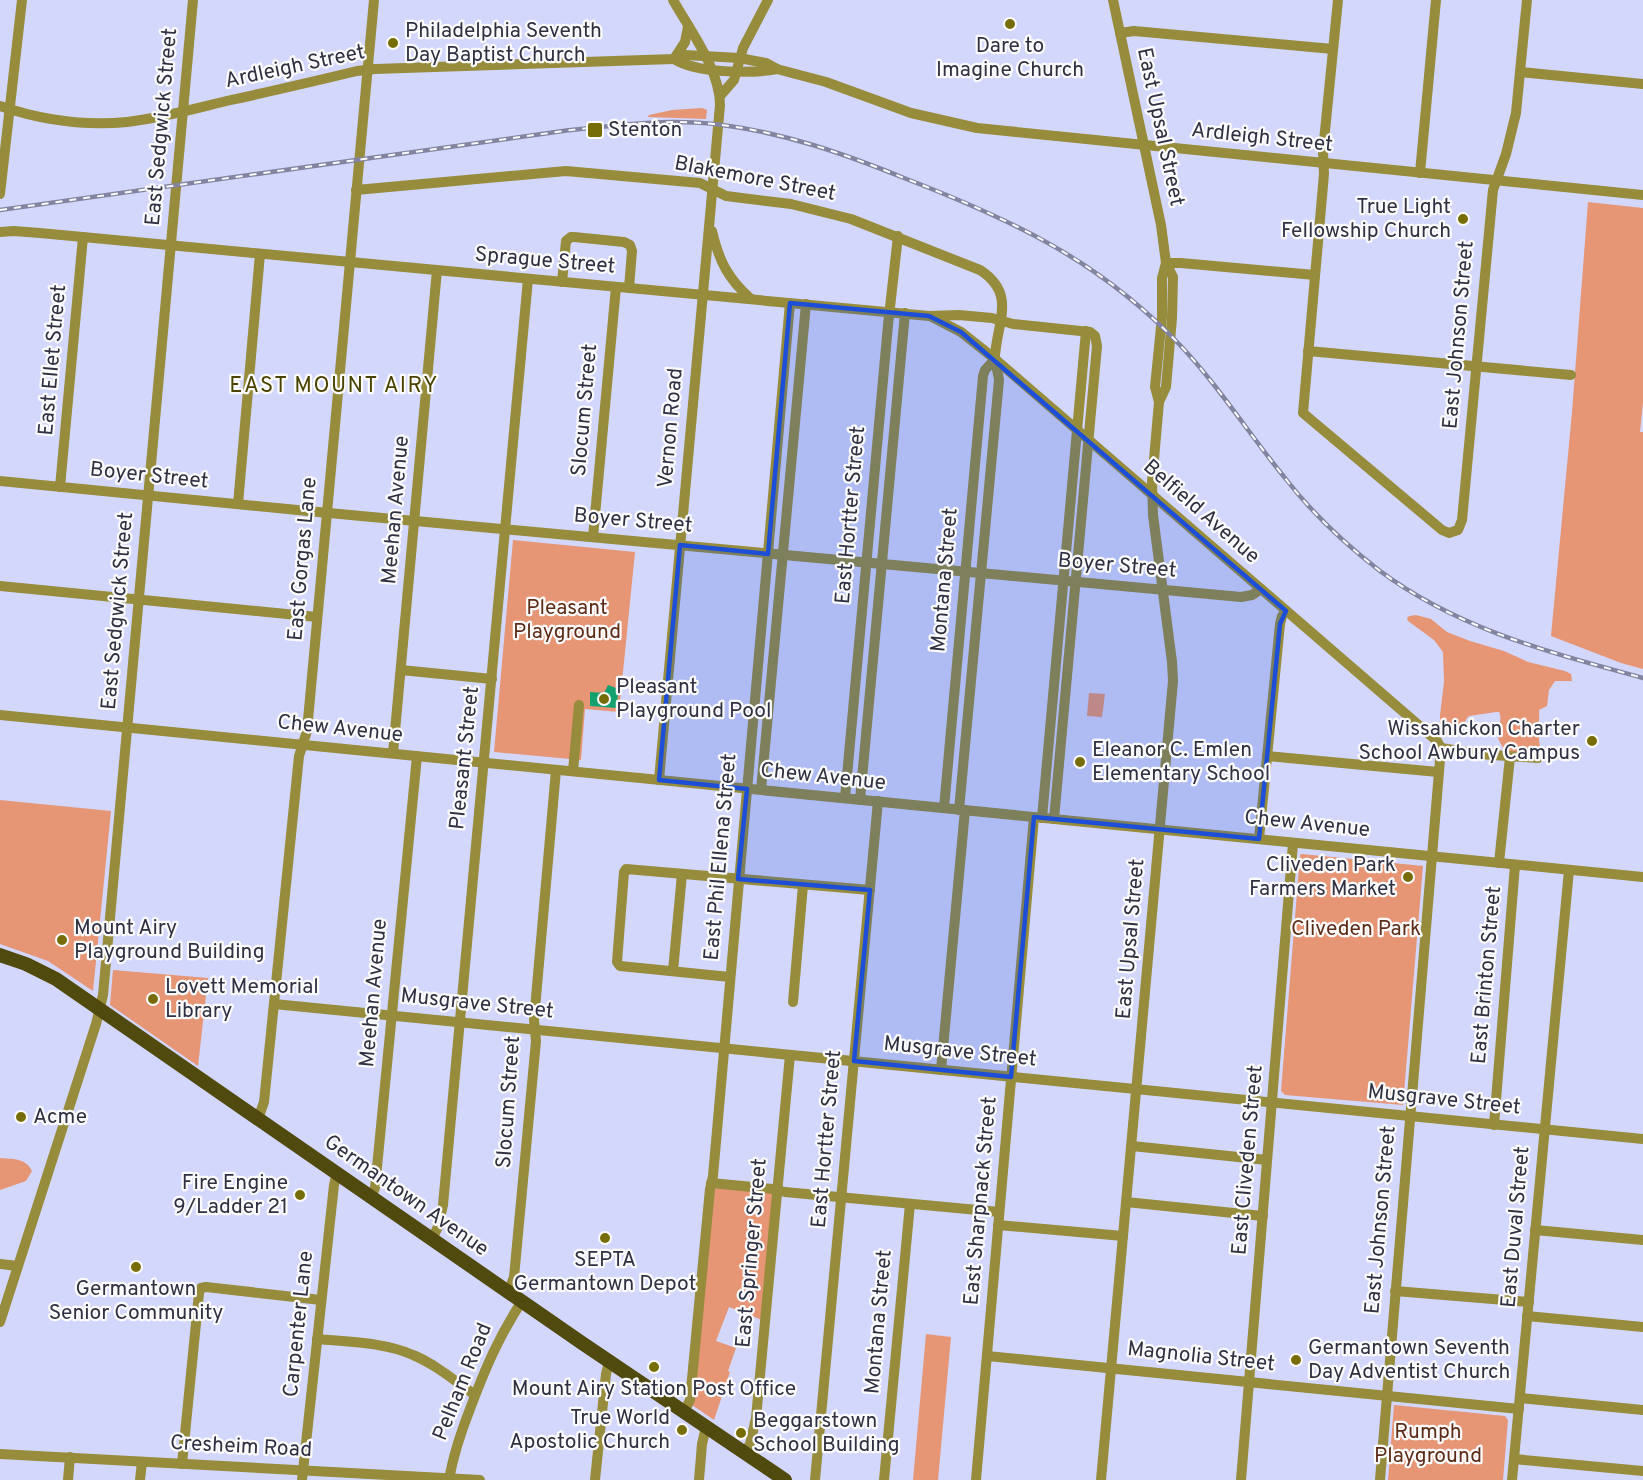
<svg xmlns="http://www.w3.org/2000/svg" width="1643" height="1480" font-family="Overpass,sans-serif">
  <rect width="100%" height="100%" fill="#d4d7fc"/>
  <g fill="#e69575">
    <polygon points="702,108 707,110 706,119 648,117 649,115 672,110"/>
    <polygon points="1588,202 1643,208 1643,402 1640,432 1643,432 1643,669 1621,663 1551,636 1572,412"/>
    <polygon points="513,540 635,552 619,712 585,709 581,760 494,752"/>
    <path d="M1416 615 1431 619 1447 632 1470 641 1504 651 1528 662 1565 671 1571 674 1572 681H1555L1549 690 1547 706 1539 710C1540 722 1537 733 1540 746L1533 753H1506C1503 747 1497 739 1497 733 1498 724 1503 721 1499 712H1496L1469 716 1467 718 1461 729 1449 736 1444 734 1440 725V715L1444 682 1443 652 1434 640 1408 621 1407 618 1409 616Z"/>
    <polygon points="1089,693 1105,694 1102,717 1087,716"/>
    <polygon points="0,800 111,811 93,991 48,961 0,944"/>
    <polygon points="1302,854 1423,866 1403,1105 1285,1095 1281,1091 1300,855"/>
    <polygon points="113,970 208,978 198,1066 110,1005"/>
    <path d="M0 1158C13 1159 26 1158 32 1171L26 1181 0 1190Z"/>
    <polygon points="716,1188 773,1193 762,1320 729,1307 716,1341 736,1348 728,1371 730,1372 714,1420 692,1405 714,1189"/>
    <polygon points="926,1334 951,1337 938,1480 913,1480"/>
    <polygon points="1394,1405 1505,1416 1508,1420 1503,1480 1388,1480"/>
  </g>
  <polygon fill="#14a06f" points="608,685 619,689 616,708 590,706 590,692 604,693"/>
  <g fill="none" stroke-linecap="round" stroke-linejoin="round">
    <g stroke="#968c3c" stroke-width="10">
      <polyline points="1338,0 1323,151 1324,174 1303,413 1442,530 1449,533 1458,530 1462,520 1493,190 1506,154 1516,113 1527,0"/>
      <polyline points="1120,33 1134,31 1333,49"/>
      <path d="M674 59C696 73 751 74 777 69"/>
      <polyline points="674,59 685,42 688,27"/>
      <polyline points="1520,72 1643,84"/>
      <polyline points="720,96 734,80 743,48 768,0"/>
      <path d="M0 106C41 120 84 126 127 122 162 118 197 108 231 100 273 91 315 81 357 71L375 69 674 59 684 55 704 56 739 58 766 63 777 69 826 82 911 113 977 128 1643 195"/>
      <polyline points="1420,173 1436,0"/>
      <path d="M356 190 566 171 700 183 726 196 791 204 851 219 980 270C1017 294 997 322 995 356 995 364 998 372 999 380L959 810"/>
      <polyline points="0,194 22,0"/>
      <path d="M712 231C719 261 728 279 751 299"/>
      <polyline points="0,232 14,231 40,233 929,316 959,315 992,318 1013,324 1090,332 1095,336 1097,346 1054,819"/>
      <polyline points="1166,263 1181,263 1315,275"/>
      <polyline points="562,282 566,241 571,237 574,237 624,242 630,245 632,251 629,288"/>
      <polyline points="932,317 961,332 995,359 1437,741 1441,748"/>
      <polyline points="1308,351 1571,375"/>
      <polyline points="1159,402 1155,387 1162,317 1162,278 1166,263"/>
      <polyline points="0,481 318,512 1241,597 1252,595 1261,589"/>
      <polyline points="60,487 83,237"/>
      <polyline points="238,504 260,254"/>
      <polyline points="593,537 616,287"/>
      <polyline points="0,586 317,617"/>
      <polyline points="401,670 492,679"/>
      <polyline points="0,715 1643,877"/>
      <polyline points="1441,748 1479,754 1538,758"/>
      <polyline points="393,753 437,270"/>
      <polyline points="1267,756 1438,772"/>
      <polyline points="573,771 579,705"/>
      <path d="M659 780 720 105C720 70 690 30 673 0"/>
      <polyline points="761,790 806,304"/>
      <polyline points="845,798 888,325 898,236"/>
      <polyline points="860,800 905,313"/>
      <polyline points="944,808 983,376 985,370 995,359"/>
      <polyline points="1042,818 1086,331"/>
      <polyline points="1259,839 1280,624 1282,616 1286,611"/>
      <polyline points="1499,863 1510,757"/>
      <polyline points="673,971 682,874"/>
      <polyline points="730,977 620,966 617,962 624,872 626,869 870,890"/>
      <polyline points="793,1002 803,885"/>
      <polyline points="274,1004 1643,1139"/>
      <polyline points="941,1070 965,810"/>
      <polyline points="258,1119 264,1102 299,756 307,731 374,0"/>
      <polyline points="1494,1125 1515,865"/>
      <polyline points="1132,1146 1267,1160"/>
      <polyline points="711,1183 773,1189 785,1192 999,1212"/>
      <polyline points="371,1197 375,1188 417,756"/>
      <polyline points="1126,1202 1263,1216"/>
      <polyline points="998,1225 1123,1236"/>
      <polyline points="1535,1230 1643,1240"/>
      <polyline points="432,1239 438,1227 443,1205 528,279"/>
      <polyline points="0,1264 18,1266"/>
      <polyline points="1395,1291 1529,1302"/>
      <polyline points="508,1292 514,1277 536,1041 534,1020 556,770"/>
      <polyline points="1527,1316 1643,1327"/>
      <polyline points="0,1322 96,1024 103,995 193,0"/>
      <path d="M317 1339C348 1342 384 1342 413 1355 435 1364 455 1381 475 1395"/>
      <polyline points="987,1356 1519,1409"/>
      <polyline points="1520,1398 1643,1410"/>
      <polyline points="684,1412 690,1400 710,1189 713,1176 790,303"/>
      <polyline points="745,1453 750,1444 756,1418 790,1055"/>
      <polyline points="0,1454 480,1480"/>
      <polyline points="1514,1459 1643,1471"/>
      <polyline points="182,1464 199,1293 201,1288 206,1287 321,1300"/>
      <polyline points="68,1480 70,1457"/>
      <polyline points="140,1480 142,1462"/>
      <polyline points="302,1480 334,1185 337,1173"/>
      <path d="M449 1480C453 1456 461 1432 470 1409 485 1369 498 1338 522 1301"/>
      <polyline points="595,1480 606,1374 609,1362"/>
      <polyline points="699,1480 702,1444 706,1427"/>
      <polyline points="815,1480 878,801"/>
      <polyline points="884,1480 910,1204"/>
      <polyline points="976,1480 1034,817"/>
      <polyline points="1101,1480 1173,681 1172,662 1153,515 1152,482 1159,402 1166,387 1172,318 1173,277 1166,263 1161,225 1113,0"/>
      <polyline points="1241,1480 1293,843"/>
      <polyline points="1380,1480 1441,748"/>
      <polyline points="1512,1480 1569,870"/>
    </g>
    <polyline stroke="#514a0e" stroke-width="14" points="0,955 26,964 56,979 582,1343 785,1480"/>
    <defs>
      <path id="rail" d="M0 210 563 131C615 125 669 118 722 125 785 133 845 154 904 178 1010 219 1099 260 1179 344 1218 385 1249 434 1285 478 1312 513 1345 544 1380 571 1460 630 1549 652 1643 678"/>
    </defs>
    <use href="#rail" stroke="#8284a0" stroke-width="4.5"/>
    <use href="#rail" stroke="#fbfbfb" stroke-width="2" stroke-dasharray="7" stroke-linecap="butt"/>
  </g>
  <path fill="#1d4ed8" fill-opacity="0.2" stroke="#1d4ed8" stroke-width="4.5" stroke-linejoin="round" d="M790 303 929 316 961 332 1286 611 1280 624 1259 839 1034 817 1011 1077 854 1061 870 890 738 879 747 789 659 780 680 545 768 554Z"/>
  <g fill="#776d08" stroke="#fbfbfb" stroke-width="2">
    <circle cx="1010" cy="24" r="6"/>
    <circle cx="393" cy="43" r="6"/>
    <rect x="587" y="122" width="16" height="16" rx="3"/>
    <circle cx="1463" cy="219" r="6"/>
    <circle cx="604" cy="699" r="6"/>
    <circle cx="1592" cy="741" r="6"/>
    <circle cx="1080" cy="762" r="6"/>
    <circle cx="1408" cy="877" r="6"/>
    <circle cx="62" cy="940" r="6"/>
    <circle cx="153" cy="999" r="6"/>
    <circle cx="21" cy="1117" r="6"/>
    <circle cx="300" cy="1195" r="6"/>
    <circle cx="605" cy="1238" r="6"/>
    <circle cx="136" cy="1267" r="6"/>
    <circle cx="1296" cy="1360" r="6"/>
    <circle cx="654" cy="1367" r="6"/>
    <circle cx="682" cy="1430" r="6"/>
    <circle cx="741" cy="1433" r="6"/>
  </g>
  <g text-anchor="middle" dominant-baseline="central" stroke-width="4.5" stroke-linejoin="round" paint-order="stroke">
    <g font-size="21" fill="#2f3042" stroke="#fbfbfb" text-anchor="start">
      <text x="405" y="31">Philadelphia Seventh<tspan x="405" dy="24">Day Baptist Church</tspan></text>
      <text x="1010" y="46" text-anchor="middle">Dare to<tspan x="1010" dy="24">Imagine Church</tspan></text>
      <text x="608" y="130">Stenton</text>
      <text x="1451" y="207" text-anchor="end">True Light<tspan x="1451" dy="24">Fellowship Church</tspan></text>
      <text x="616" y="687">Pleasant<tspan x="616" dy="24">Playground Pool</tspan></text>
      <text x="1580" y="729" text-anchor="end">Wissahickon Charter<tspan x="1580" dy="24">School Awbury Campus</tspan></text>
      <text x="1092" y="750">Eleanor C. Emlen<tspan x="1092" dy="24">Elementary School</tspan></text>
      <text x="1396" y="865" text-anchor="end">Cliveden Park<tspan x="1396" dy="24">Farmers Market</tspan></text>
      <text x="74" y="928">Mount Airy<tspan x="74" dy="24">Playground Building</tspan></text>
      <text x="165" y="987">Lovett Memorial<tspan x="165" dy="24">Library</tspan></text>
      <text x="33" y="1117">Acme</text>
      <text x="288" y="1183" text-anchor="end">Fire Engine<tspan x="288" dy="24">9/Ladder 21</tspan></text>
      <text x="605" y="1260" text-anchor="middle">SEPTA<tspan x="605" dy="24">Germantown Depot</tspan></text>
      <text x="136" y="1289" text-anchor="middle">Germantown<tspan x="136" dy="24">Senior Community</tspan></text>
      <text x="1308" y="1348">Germantown Seventh<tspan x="1308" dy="24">Day Adventist Church</tspan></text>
      <text x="654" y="1389" text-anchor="middle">Mount Airy Station Post Office</text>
      <text x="670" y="1418" text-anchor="end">True World<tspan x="670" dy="24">Apostolic Church</tspan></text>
      <text x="753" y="1421">Beggarstown<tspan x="753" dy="24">School Building</tspan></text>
    </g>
    <g font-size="21" fill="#2f3042" stroke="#fbfbfb">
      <text transform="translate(295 67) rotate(-12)">Ardleigh Street</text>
      <text transform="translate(162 127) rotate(-85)">East Sedgwick Street</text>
      <text transform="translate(1160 127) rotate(78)">East Upsal Street</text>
      <text transform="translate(1262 138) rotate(6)">Ardleigh Street</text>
      <text transform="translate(755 179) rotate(11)">Blakemore Street</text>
      <text transform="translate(545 261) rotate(5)">Sprague Street</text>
      <text transform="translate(1459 335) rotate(-85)">East Johnson Street</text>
      <text transform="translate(53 360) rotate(-85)">East Ellet Street</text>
      <text transform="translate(585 410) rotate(-85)">Slocum Street</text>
      <text transform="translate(671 428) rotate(-85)">Vernon Road</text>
      <text transform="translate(149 476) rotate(6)">Boyer Street</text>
      <text transform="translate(396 510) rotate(-85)">Meehan Avenue</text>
      <text transform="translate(1201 512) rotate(41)">Belfield Avenue</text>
      <text transform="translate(851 515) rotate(-85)">East Hortter Street</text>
      <text transform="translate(633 521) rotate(5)">Boyer Street</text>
      <text transform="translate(303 559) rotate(-85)">East Gorgas Lane</text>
      <text transform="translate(1117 566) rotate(5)">Boyer Street</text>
      <text transform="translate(945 580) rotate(-85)">Montana Street</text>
      <text transform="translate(118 611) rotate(-85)">East Sedgwick Street</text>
      <text transform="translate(340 729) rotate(6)">Chew Avenue</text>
      <text transform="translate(465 758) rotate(-84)">Pleasant Street</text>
      <text transform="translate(823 777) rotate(6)">Chew Avenue</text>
      <text transform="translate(1307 824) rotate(6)">Chew Avenue</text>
      <text transform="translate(721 857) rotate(-85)">East Phil Ellena Street</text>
      <text transform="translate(1131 939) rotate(-85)">East Upsal Street</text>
      <text transform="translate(1487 975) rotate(-85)">East Brinton Street</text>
      <text transform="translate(374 993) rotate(-85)">Meehan Avenue</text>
      <text transform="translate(477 1004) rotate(6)">Musgrave Street</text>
      <text transform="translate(960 1052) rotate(6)">Musgrave Street</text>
      <text transform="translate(1444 1100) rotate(6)">Musgrave Street</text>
      <text transform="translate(509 1102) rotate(-86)">Slocum Street</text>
      <text transform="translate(827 1139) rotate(-85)">East Hortter Street</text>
      <text transform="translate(1248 1160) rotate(-85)">East Cliveden Street</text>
      <text transform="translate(406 1196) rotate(35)">Germantown Avenue</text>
      <text transform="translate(981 1201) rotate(-85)">East Sharpnack Street</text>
      <text transform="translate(1381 1220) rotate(-85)">East Johnson Street</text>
      <text transform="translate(1516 1227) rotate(-85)">East Duval Street</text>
      <text transform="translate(752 1253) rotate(-85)">East Springer Street</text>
      <text transform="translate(879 1322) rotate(-85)">Montana Street</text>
      <text transform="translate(299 1324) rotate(-84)">Carpenter Lane</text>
      <text transform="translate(1201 1357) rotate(6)">Magnolia Street</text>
      <text transform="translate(463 1382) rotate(-68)">Pelham Road</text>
      <text transform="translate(241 1447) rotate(3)">Cresheim Road</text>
    </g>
    <g font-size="21" fill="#5d2c18" stroke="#fbfbfb">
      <text x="567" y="608">Pleasant<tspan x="567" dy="24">Playground</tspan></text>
      <text x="1356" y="929">Cliveden Park</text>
      <text x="1428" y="1432">Rumph<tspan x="1428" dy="24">Playground</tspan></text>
    </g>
    <g font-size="22" letter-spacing="1.5" fill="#494200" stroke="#fbfbfb">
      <text x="334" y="386">EAST MOUNT AIRY</text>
    </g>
  </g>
</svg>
